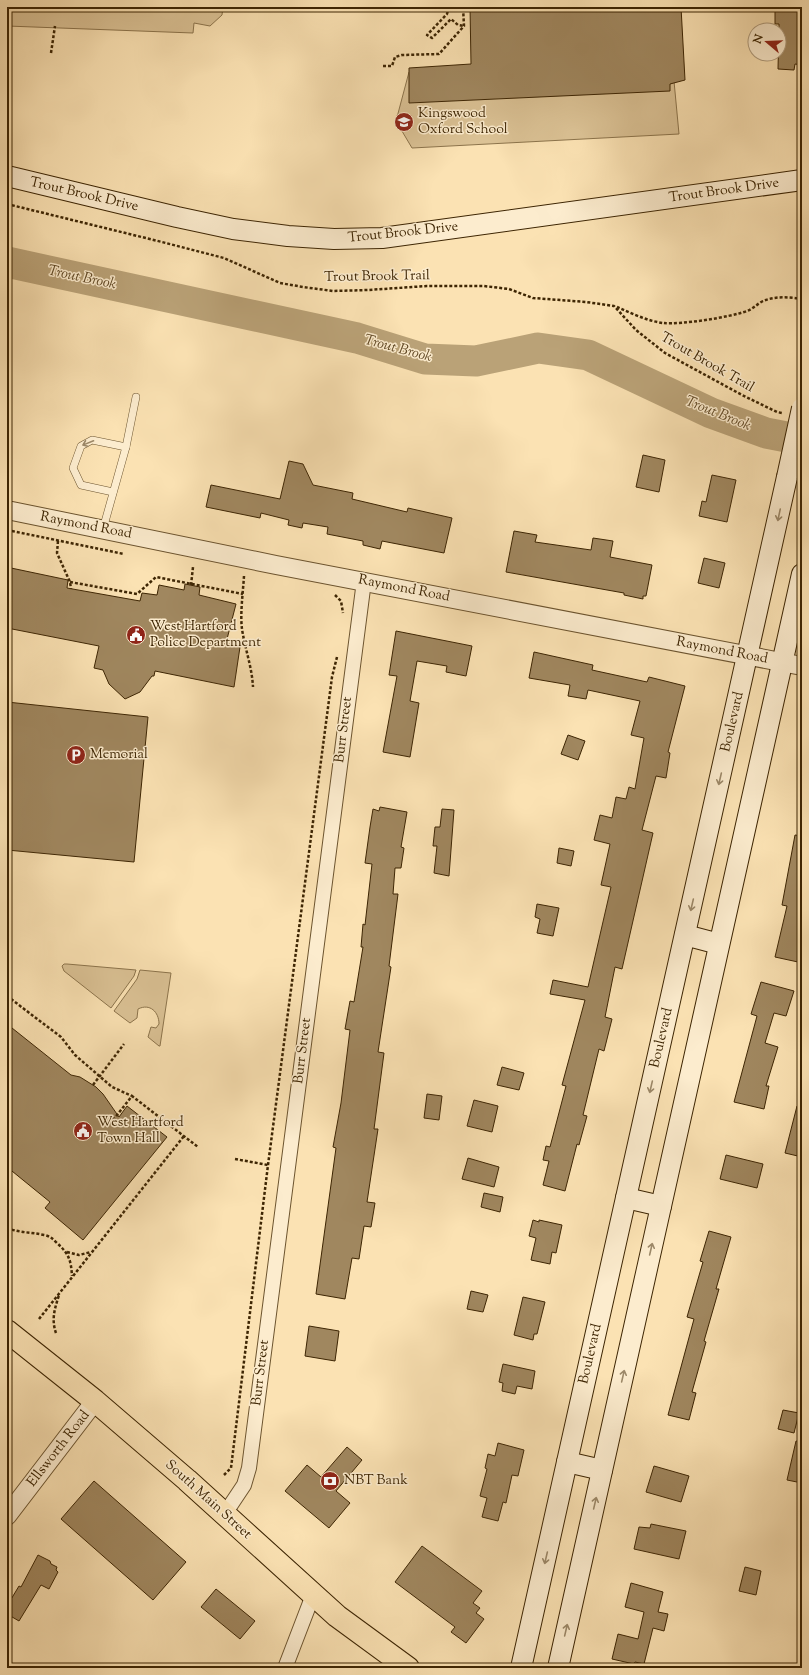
<svg xmlns="http://www.w3.org/2000/svg" width="809" height="1675" font-family="'Sorts Mill Goudy',serif">
  <rect width="100%" height="100%" fill="#fbe2b3"/>
  <filter id="stains"><feTurbulence type="fractalNoise" baseFrequency=".005" numOctaves="4"/><feColorMatrix values="0 0 0 0 .2 0 0 0 0 .09 0 0 0 0 .02 0 0 0 .5 -.17"/></filter>
  <radialGradient id="worn" r=".72"><stop offset=".6" stop-color="#630" stop-opacity="0"/><stop offset="1" stop-color="#630" stop-opacity=".3"/></radialGradient>
  <g fill="#dbc295" stroke="#8c744c">
    <polygon points="7,7 223,7 222,15 210,26 194,23 193,33 7,26"/>
    <polygon points="667,7 679,134 412,148 396,121 409,72 502,97"/>
    <polygon points="64,964 67,964 136,970 134,976 111,1008 64,971 62,966"/>
    <path d="M140 970 171 973 160 1046H159L148 1037 151 1027 156 1028 159 1024C159 1012 150 1003 138 1009L137 1018 130 1023 114 1011 137 979Z"/>
  </g>
  <g fill="none" stroke-linecap="round" stroke-linejoin="round">
    <polyline stroke="#baa277" stroke-width="31" points="7,262 357,338 425,359 476,361 538,348 588,355 711,413 766,433 802,440"/>
  </g>
  <g fill="#a0875f" stroke="#3d2503">
    <polygon points="470,7 681,7 685,80 670,84 670,91 409,103 409,68 471,64"/>
    <polygon points="775,7 802,7 802,65 795,64 794,70 778,69 779,24 775,24"/>
    <polygon points="643,455 665,460 659,492 636,487"/>
    <polygon points="289,461 303,464 313,485 353,493 352,499 407,512 408,508 452,518 444,553 382,541 380,549 363,545 363,541 327,534 328,527 303,523 302,528 288,525 289,520 261,513 260,518 206,507 211,485 280,499"/>
    <polygon points="712,475 736,480 727,522 699,516 702,501 706,502"/>
    <polygon points="514,531 537,535 535,542 591,550 593,538 613,541 610,557 652,565 646,596 643,596 643,599 624,595 624,593 506,572"/>
    <polygon points="704,558 725,563 719,588 698,583"/>
    <polygon points="11,568 68,580 67,588 140,601 142,593 157,595 159,585 184,590 185,584 200,587 199,595 236,604 226,643 240,647 234,687 155,671 154,676 152,676 140,692 125,699 109,684 103,670 94,668 99,646 7,628 7,585"/>
    <polygon points="396,631 472,646 466,676 446,672 447,666 417,661 410,701 419,703 410,757 383,752 397,676 389,675"/>
    <polygon points="534,652 593,665 592,670 647,682 649,677 685,686 668,752 670,753 666,778 656,776 642,830 653,833 622,969 615,967 605,1017 612,1019 604,1051 599,1049 583,1115 587,1116 579,1145 577,1144 565,1191 543,1185 549,1161 543,1160 546,1146 550,1147 566,1086 562,1085 585,1000 550,994 553,980 588,987 611,887 601,885 610,844 594,840 600,815 612,818 616,797 626,799 629,787 635,789 644,738 631,735 640,701 588,690 586,699 568,696 570,685 529,678"/>
    <polygon points="7,702 148,717 134,862 7,850"/>
    <polygon points="568,735 585,741 578,760 561,754"/>
    <polygon points="380,807 407,812 401,847 404,848 401,868 395,868 393,894 398,894 389,966 391,967 378,1052 384,1053 374,1129 378,1129 367,1202 375,1203 371,1227 364,1226 359,1259 352,1258 345,1299 316,1294 336,1148 333,1147 341,1103 350,1030 345,1029 350,1001 354,1002 363,947 361,947 363,924 365,925 372,864 365,863 370,827 373,809 379,811"/>
    <polygon points="442,809 454,810 449,876 434,873 437,846 433,846 435,827 440,827"/>
    <polygon points="795,835 802,836 802,943 798,962 775,957 787,906 782,905"/>
    <polygon points="559,848 574,851 571,866 557,863"/>
    <polygon points="537,904 559,908 553,936 537,933 540,919 535,917"/>
    <polygon points="761,982 794,991 786,1016 774,1013 765,1043 778,1047 766,1086 769,1086 764,1109 734,1102 757,1016 751,1014"/>
    <polygon points="7,1024 71,1075 80,1077 96,1087 103,1094 119,1117 127,1106 167,1137 83,1240 45,1208 50,1202 7,1167"/>
    <polygon points="502,1067 524,1073 519,1090 497,1085"/>
    <polygon points="427,1094 442,1096 439,1120 424,1118"/>
    <polygon points="474,1100 498,1106 492,1132 467,1126"/>
    <polygon points="797,1106 802,1106 802,1157 785,1153"/>
    <polygon points="726,1155 763,1164 757,1188 720,1179"/>
    <polygon points="468,1158 499,1167 494,1187 462,1179"/>
    <polygon points="484,1193 503,1197 500,1212 481,1207"/>
    <polygon points="533,1220 539,1222 539,1220 562,1225 556,1253 552,1252 550,1264 531,1260 536,1238 529,1236"/>
    <polygon points="709,1231 731,1237 716,1289 719,1289 704,1341 706,1342 692,1392 696,1393 689,1420 668,1415 694,1319 687,1317 703,1262 700,1261"/>
    <polygon points="471,1291 488,1295 483,1312 467,1309"/>
    <polygon points="523,1297 545,1302 537,1334 534,1334 533,1340 514,1335"/>
    <polygon points="309,1326 339,1331 335,1361 305,1356"/>
    <polygon points="503,1364 535,1371 532,1389 517,1386 515,1394 502,1391 503,1383 499,1382"/>
    <polygon points="783,1410 799,1413 794,1433 778,1429"/>
    <polygon points="796,1441 802,1442 802,1483 787,1480"/>
    <polygon points="498,1443 524,1450 518,1476 512,1475 506,1503 503,1502 498,1521 482,1517 487,1498 480,1496 487,1469 485,1468 488,1454 495,1456"/>
    <polygon points="347,1447 362,1460 336,1491 350,1503 329,1528 285,1491 307,1465 321,1477"/>
    <polygon points="654,1466 689,1476 681,1502 646,1492"/>
    <polygon points="94,1481 186,1562 153,1600 61,1519"/>
    <polygon points="651,1524 686,1531 679,1559 634,1549 639,1527 650,1528"/>
    <polygon points="422,1546 482,1591 473,1603 480,1608 476,1613 484,1619 466,1643 451,1632 455,1627 395,1582"/>
    <polygon points="38,1555 50,1561 51,1564 57,1567 56,1570 58,1572 49,1589 41,1585 19,1621 7,1614 7,1606 19,1586 21,1587"/>
    <polygon points="745,1567 761,1571 756,1595 739,1591"/>
    <polygon points="631,1583 663,1592 658,1612 668,1614 664,1631 653,1628 644,1664 635,1662 634,1664 612,1659 618,1634 638,1639 644,1612 625,1607"/>
    <polygon points="216,1589 255,1621 240,1639 201,1607"/>
  </g>
  <g fill="none" stroke-linecap="round" stroke-linejoin="round">
    <defs>
      <g id="service">
        <polyline points="113,492 81,485 73,468 81,446 92,440 126,447"/>
        <polyline points="103,529 126,447 136,397"/>
      </g>
      <g id="minor">
        <polyline points="224,1515 244,1485 249,1468 364,581"/>
        <polyline points="285,1668 313,1595"/>
      </g>
      <g id="tertiary">
        <polyline points="7,510 276,565 802,666"/>
        <polyline points="7,1516 95,1401"/>
      </g>
      <g id="secondary">
        <polyline points="7,176 177,217 233,229 288,236 334,239 382,238 802,180"/>
        <polyline points="685,935 719,944"/>
        <polyline points="626,1198 661,1206"/>
        <polyline points="567,1462 602,1470"/>
        <polyline points="521,1668 787,477"/>
        <polyline points="558,1668 802,574"/>
      </g>
      <polyline id="primary" points="7,1331 95,1401 187,1480 337,1616 408,1668"/>
    </defs>
    <use href="#service" stroke="#6c542f" stroke-width="8"/>
    <use href="#minor" stroke="#6c542f" stroke-width="16"/>
    <use href="#tertiary" stroke="#6c542f" stroke-width="20"/>
    <use href="#secondary" stroke="#3d2503" stroke-width="22"/>
    <use href="#primary" stroke="#3d2503" stroke-width="24"/>
    <g stroke="#3d2503" stroke-width="2.5" stroke-dasharray="3 2" stroke-linecap="butt">
      <polyline points="449,7 447,14 427,35 432,38 451,19 458,25 464,26"/>
      <polyline points="51,53 55,26"/>
      <polyline points="383,66 392,66 395,57 402,55 439,54 464,26 463,7"/>
      <polyline points="7,204 162,242 224,258 280,283 303,287 333,291 368,290 427,286 484,286 509,289 533,298 586,302 614,306 636,330 665,353 742,395 777,412 782,413"/>
      <path d="M617 307C631 313 647 321 663 323 680 325 731 317 747 311 753 309 757 304 763 301 775 296 789 297 802 299"/>
      <polyline points="7,530 124,554"/>
      <polyline points="58,541 57,553 70,582 71,589"/>
      <path d="M244 576C243 592 240 614 242 629 245 649 252 667 253 687"/>
      <polyline points="70,582 137,594 156,577 243,594"/>
      <polyline points="191,585 193,567"/>
      <polyline points="335,595 341,601 343,613"/>
      <polyline points="7,996 61,1037 75,1055 112,1087 132,1096"/>
      <polyline points="93,1085 124,1044"/>
      <polyline points="110,1124 132,1096 198,1147"/>
      <polyline points="235,1159 268,1165"/>
      <path d="M7 1228C20 1233 31 1232 44 1235 50 1236 53 1239 57 1243 69 1254 71 1260 72 1276"/>
      <polyline points="67,1252 79,1255 91,1252"/>
      <polyline points="39,1319 184,1136"/>
      <path d="M56 1333C51 1319 55 1308 59 1295"/>
      <polyline points="224,1475 231,1468 268,1165 332,677 337,657"/>
    </g>
    <use href="#service" stroke="#fcecce" stroke-width="7"/>
    <use href="#minor" stroke="#fcecce" stroke-width="14"/>
    <use href="#tertiary" stroke="#fcecce" stroke-width="18"/>
    <use href="#secondary" stroke="#fcecce" stroke-width="20"/>
    <use href="#primary" stroke="#fbe2b3" stroke-width="22"/>
    <defs>
      <polyline id="secondary-bridge" points="787,477 802,408"/>
    </defs>
    <use href="#secondary-bridge" stroke="#3d2503" stroke-width="22" stroke-linecap="butt"/>
    <use href="#secondary-bridge" stroke="#fcecce" stroke-width="20"/>
  </g>
  <defs><path id="oneway-shaft" d="M-6 0H5M1.5-3L5.5 0L1.5 3" fill="none" stroke-width="1.6" stroke-linecap="round" stroke-linejoin="round"/></defs>
  <g stroke="#9c8868">
    <use href="#oneway-shaft" transform="translate(88 443) rotate(158)"/>
    <use href="#oneway-shaft" transform="translate(779 515) rotate(102)"/>
    <use href="#oneway-shaft" transform="translate(720 779) rotate(103)"/>
    <use href="#oneway-shaft" transform="translate(692 905) rotate(103)"/>
    <use href="#oneway-shaft" transform="translate(651 1087) rotate(103)"/>
    <use href="#oneway-shaft" transform="translate(651 1249) rotate(-77)"/>
    <use href="#oneway-shaft" transform="translate(623 1376) rotate(-77)"/>
    <use href="#oneway-shaft" transform="translate(595 1503) rotate(-77)"/>
    <use href="#oneway-shaft" transform="translate(546 1558) rotate(103)"/>
    <use href="#oneway-shaft" transform="translate(566 1630) rotate(-77)"/>
  </g>
  <defs>
    <symbol id="school-disc" viewBox="-11 -11 22 22"><circle r="9.5" fill="#8f2418" stroke="#fcecce"/><path d="M0-5L7-2L0 1L-7-2ZM-4 1L0 2.5L4 1V4Q0 6-4 4Z" fill="#fff"/></symbol>
    <symbol id="civic-disc" viewBox="-11 -11 22 22"><circle r="9.5" fill="#8f2418" stroke="#fcecce"/><path d="M-.6-6.5H3V-4.5H.6V-3L4-1V1h2V6H-6V1h2V-1L-.6-3ZM-1.2 2.5V6h2.4V2.5Z" fill="#fff"/></symbol>
    <symbol id="parking-disc" viewBox="-11 -11 22 22"><circle r="9.5" fill="#8f2418" stroke="#fcecce"/><path d="M-3.5-5.5H1a3.5 3.5 0 0 1 0 7H-1V5.5H-3.5ZM-1-3.4V-.6H.8a1.4 1.4 0 0 0 0-2.8Z" fill="#fff"/></symbol>
    <symbol id="bank-disc" viewBox="-11 -11 22 22"><circle r="9.5" fill="#8f2418" stroke="#fcecce"/><path d="M-6-4H6V4H-6ZM0-2.3a2.3 2.3 0 1 0 0 4.6a2.3 2.3 0 1 0 0-4.6Z" fill="#fff"/></symbol>
  </defs>
  <g fill-rule="evenodd">
    <use href="#school-disc" x="393" y="111" width="22" height="22"/>
    <use href="#civic-disc" x="125" y="624" width="22" height="22"/>
    <use href="#parking-disc" x="65" y="744" width="22" height="22"/>
    <use href="#civic-disc" x="72" y="1120" width="22" height="22"/>
    <use href="#bank-disc" x="319" y="1470" width="22" height="22"/>
  </g>
  <g text-anchor="middle" dominant-baseline="central" stroke-width="3" stroke-linejoin="round" paint-order="stroke">
    <g font-size="14" fill="#3d2503" stroke="#fcecce" text-anchor="start">
      <text x="418" y="114">Kingswood<tspan x="418" dy="16">Oxford School</tspan></text>
      <text x="150" y="627">West Hartford<tspan x="150" dy="16">Police Department</tspan></text>
      <text x="90" y="755">Memorial</text>
      <text x="97" y="1123">West Hartford<tspan x="97" dy="16">Town Hall</tspan></text>
      <text x="344" y="1481">NBT Bank</text>
    </g>
    <g font-size="14" fill="#3d2503" stroke="#fcecce">
      <text transform="translate(724 191) rotate(-8)">Trout Brook Drive</text>
      <text transform="translate(84 195) rotate(13)">Trout Brook Drive</text>
      <text transform="translate(403 233) rotate(-6)">Trout Brook Drive</text>
      <text transform="translate(377 277) rotate(-1)">Trout Brook Trail</text>
      <text transform="translate(707 363) rotate(30)">Trout Brook Trail</text>
      <text transform="translate(86 526) rotate(11)">Raymond Road</text>
      <text transform="translate(404 589) rotate(11)">Raymond Road</text>
      <text transform="translate(722 651) rotate(11)">Raymond Road</text>
      <text transform="translate(733 722) rotate(-77)">Boulevard</text>
      <text transform="translate(344 730) rotate(-83)">Burr Street</text>
      <text transform="translate(662 1038) rotate(-77)">Boulevard</text>
      <text transform="translate(303 1051) rotate(-83)">Burr Street</text>
      <text transform="translate(591 1354) rotate(-77)">Boulevard</text>
      <text transform="translate(261 1373) rotate(-83)">Burr Street</text>
      <text transform="translate(59 1449) rotate(-52)">Ellsworth Road</text>
      <text transform="translate(208 1500) rotate(42)">South Main Street</text>
    </g>
    <g font-size="15" font-style="italic" fill="#624a26" stroke="#fcecce">
      <text transform="translate(82 278) rotate(12)">Trout Brook</text>
      <text transform="translate(398 349) rotate(15)">Trout Brook</text>
      <text transform="translate(718 414) rotate(22)">Trout Brook</text>
    </g>
  </g>
  <rect width="809" height="1675" fill="none" stroke="#fbe2b3" stroke-width="24"/>
  <rect x="8" y="8" width="793" height="1659" fill="none" stroke="#3d2503" stroke-width="2"/>
  <rect x="12" y="12" width="785" height="1651" fill="none" stroke="#3d2503"/>
  <g transform="translate(767 42) rotate(289)"><circle r="19" fill="#fcecce" stroke="#b09c7d"/>
  <path d="M0-3L7 15L0 10L-7 15Z" fill="#8f2418"/>
  <text y="-6" font-size="11" font-weight="bold" text-anchor="middle" fill="#3d2503">N</text>
  </g>
  <rect width="100%" height="100%" filter="url(#stains)"/>
  <rect width="100%" height="100%" fill="url(#worn)"/>
</svg>
